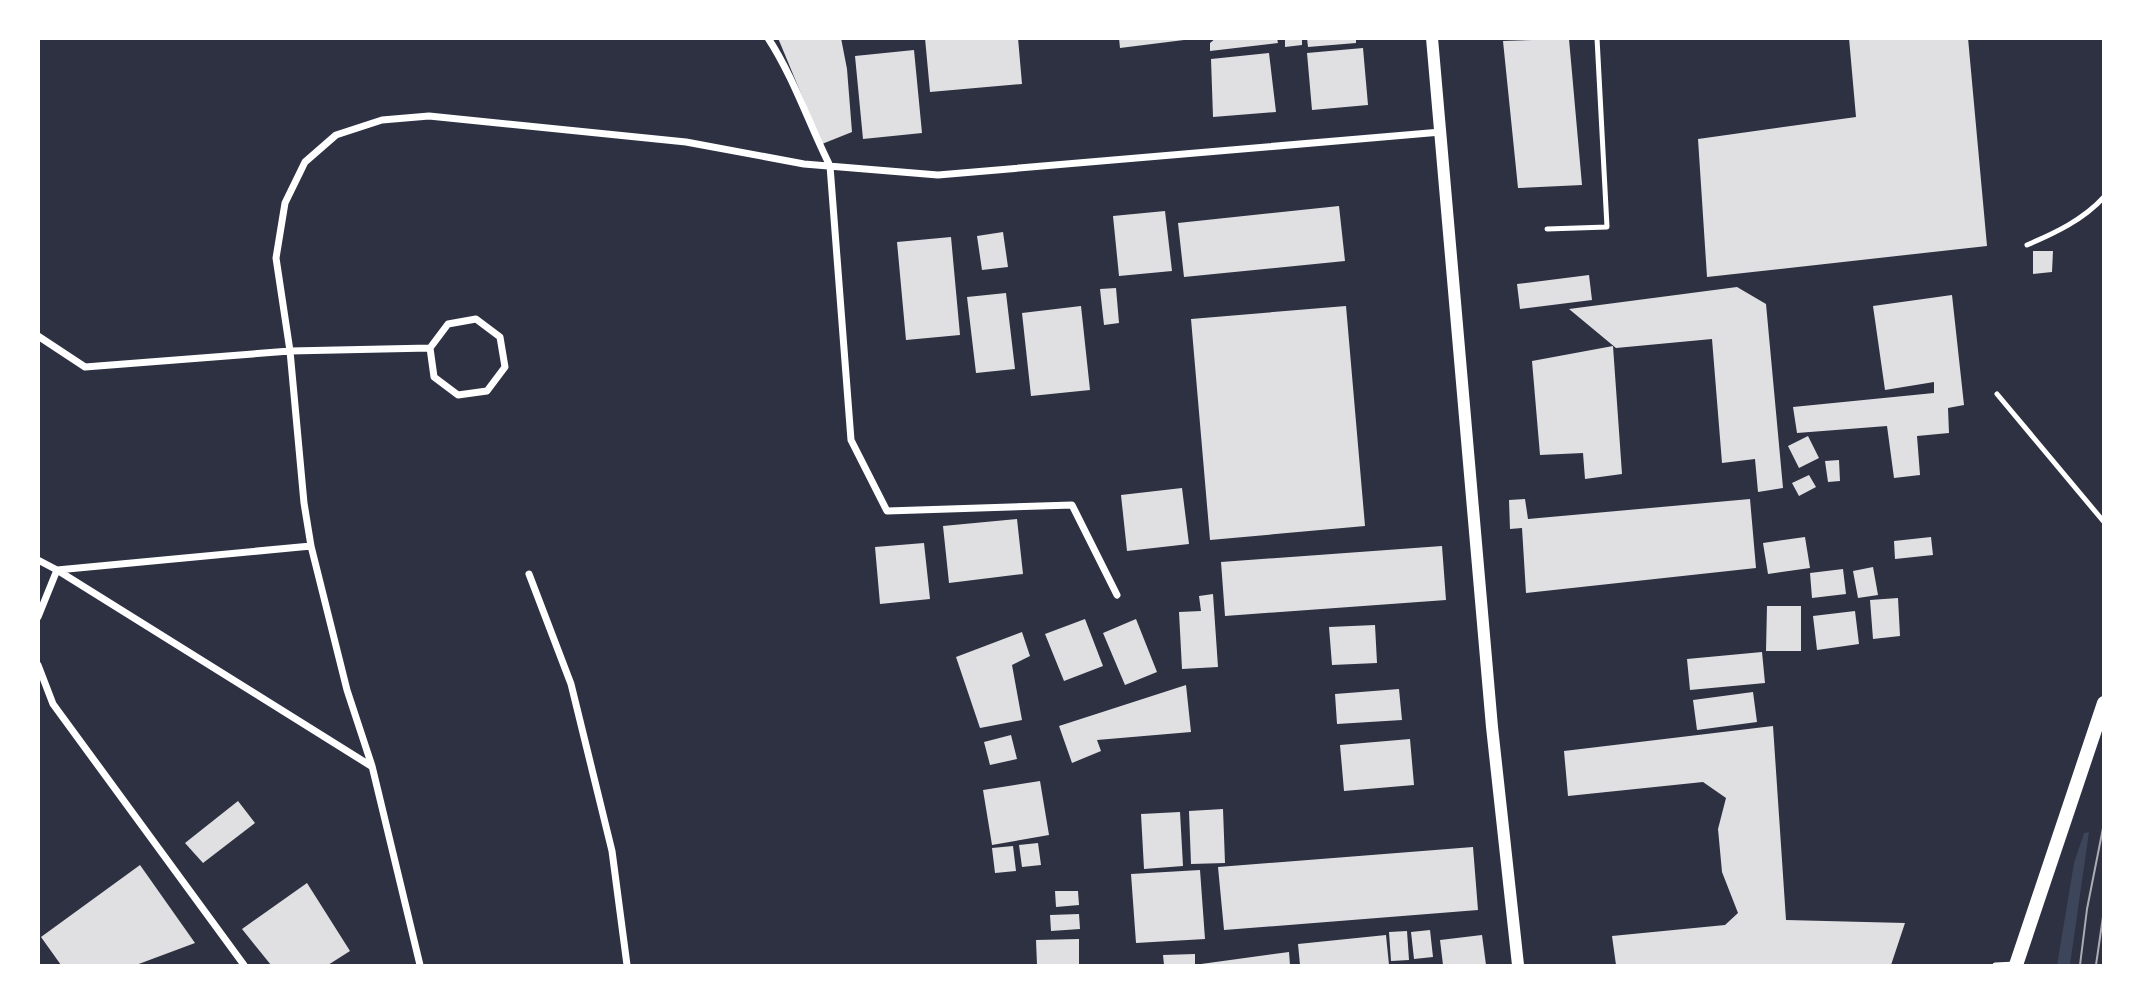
<svg xmlns="http://www.w3.org/2000/svg" width="2142" height="1004" font-family="'PT Sans Narrow',sans-serif">
<style>
.green{fill:#3c4559}
.building{fill:#e0e0e3}
.lines{fill:none;stroke-linecap:round;stroke-linejoin:round}
.service{stroke:#fff;stroke-width:5}
.minor{stroke:#fff;stroke-width:7}
.tertiary{stroke:#fff;stroke-width:12}
.secondary{stroke:#fff;stroke-width:14}
.tram{stroke:#abadb3;stroke-width:2}
</style>
<rect width="100%" height="100%" fill="#2d3142"/>
<path class="green" d="M2089 832 2070 965H2057L2074 863 2084 833Z"/>
<path class="building" d="M778 38H841L847 69 852 132 822 144Z
M925 38H1018L1022 84 930 92Z
M1119 38H1184V40L1120 48Z
M1216 38H1277L1278 43 1210 51V43Z
M1285 38H1302V45L1285 47Z
M1307 38H1356V43L1308 47Z
M1849 38H1968L1987 246 1707 277 1698 139 1856 117Z
M1569 39 1582 185 1518 188 1503 41Z
M1363 48 1368 105 1312 110 1307 53Z
M914 50 922 133 863 139 855 56Z
M1269 53 1276 112 1213 117 1211 59Z
M1339 206 1345 261 1184 277 1178 223Z
M1165 211 1172 271 1119 276 1113 216Z
M1003 232 1008 267 982 270 977 236Z
M951 237 960 335 906 340 897 242Z
M2033 251H2053L2052 272 2033 274Z
M1589 275 1592 300 1520 309 1517 284Z
M1737 287 1766 304 1783 488 1758 492 1755 459 1722 463 1712 339 1616 348 1569 309Z
M1116 288 1119 323 1104 325 1100 289Z
M1006 293 1015 369 976 373 967 297Z
M1952 295 1964 405 1948 408 1949 433 1917 436 1920 475 1894 478 1887 426 1797 433 1793 407 1934 393V382L1885 390 1873 306Z
M1081 306 1090 390 1031 396 1022 313Z
M1346 306 1365 526 1210 540 1191 319Z
M1613 346 1622 474 1585 479 1583 453 1540 455 1532 361Z
M1808 436 1819 458 1799 468 1788 446Z
M1839 460 1840 481 1828 482 1825 461Z
M1809 475 1816 487 1799 496 1792 483Z
M1182 488 1189 544 1127 551 1121 495Z
M1525 499 1528 519 1750 499 1756 568 1526 593 1522 528 1510 529 1509 500Z
M1017 519 1023 574 949 583 943 526Z
M1805 537 1810 568 1768 574 1763 543Z
M1931 537 1933 555 1895 559 1894 541Z
M924 543 930 599 880 604 875 547Z
M1442 546 1446 600 1225 616 1221 562Z
M1873 567 1878 595 1858 598 1853 571Z
M1843 569 1846 594 1812 598 1810 573Z
M1213 594 1218 667 1182 669 1179 612 1201 611 1199 596Z
M1898 598 1900 636 1873 639 1870 600Z
M1767 606H1801V651H1766Z
M1855 611 1859 644 1817 650 1813 616Z
M1085 619 1103 666 1064 681 1045 634Z
M1136 619 1157 672 1125 685 1103 633Z
M1375 625 1377 663 1332 665 1329 627Z
M1022 632 1030 656 1012 665 1022 720 980 728 956 657Z
M1762 652 1765 683 1690 690 1687 659Z
M1186 685 1191 732 1097 740 1101 751 1072 763 1059 726Z
M1399 689 1402 720 1337 724 1335 694Z
M1753 692 1757 722 1697 730 1693 700Z
M1773 726 1786 920 1905 923 1891 965H1616L1612 936 1725 925 1738 913 1722 872 1718 829 1726 798 1703 782 1568 796 1564 751Z
M1011 735 1017 759 990 765 984 742Z
M1410 739 1414 785 1344 791 1340 745Z
M1040 781 1049 835 992 845 983 790Z
M238 801 255 823 203 863 185 843Z
M1223 809 1225 863 1191 864 1189 811Z
M1180 812 1183 866 1144 869 1141 814Z
M1038 843 1041 865 1022 867 1019 845Z
M1013 846 1016 871 995 873 992 848Z
M1473 847 1478 910 1224 930 1218 867Z
M140 865 195 943 136 965H61L41 937Z
M1200 870 1205 939 1136 943 1131 874Z
M307 883 350 951 328 965H271L242 929Z
M1055 891H1078L1079 905 1056 907Z
M1079 914 1080 929 1051 931 1050 915Z
M1430 930 1433 957 1414 959 1411 932Z
M1407 931 1409 960 1391 961 1389 932Z
M1386 935 1389 965H1300L1298 944Z
M1482 935 1486 965H1443L1440 940Z
M1079 939V965H1037L1036 940Z
M1289 952 1290 965H1201V964Z
M1195 954V965H1164L1163 955Z"/>
<g class="lines">
<path class="service" d="M1547 229 1607 227 1597 38
M2027 245C2055 233 2083 220 2104 197
M1997 394 2104 522
M1995 965 2016 964"/>
<path class="minor" d="M768 38C794 78 809 124 830 166L851 440 887 511 1072 505 1117 595
M476 319 500 337 505 367 487 391 458 395 434 377 430 348 448 324Z
M38 336 85 367 290 351 430 348
M38 560 57 570 311 546
M529 574 571 684 612 851 627 965
M38 617 57 570 371 766
M38 665 53 704 244 965
M420 965 372 766 347 690 311 546 304 503 290 351 276 258 285 203 305 162 336 135 382 120 429 116 686 142 804 164 938 175 1441 132"/>
<path class="tertiary" d="M1432 38 1492 727 1518 965"/>
<path class="secondary" d="M2016 965 2104 703"/>
<path class="tram" d="M2080 965 2087 909 2104 823
M2096 965 2104 910"/>
</g>
<rect width="2142" height="1004" fill="none" stroke="#ffffff" stroke-width="80"/>
</svg>
